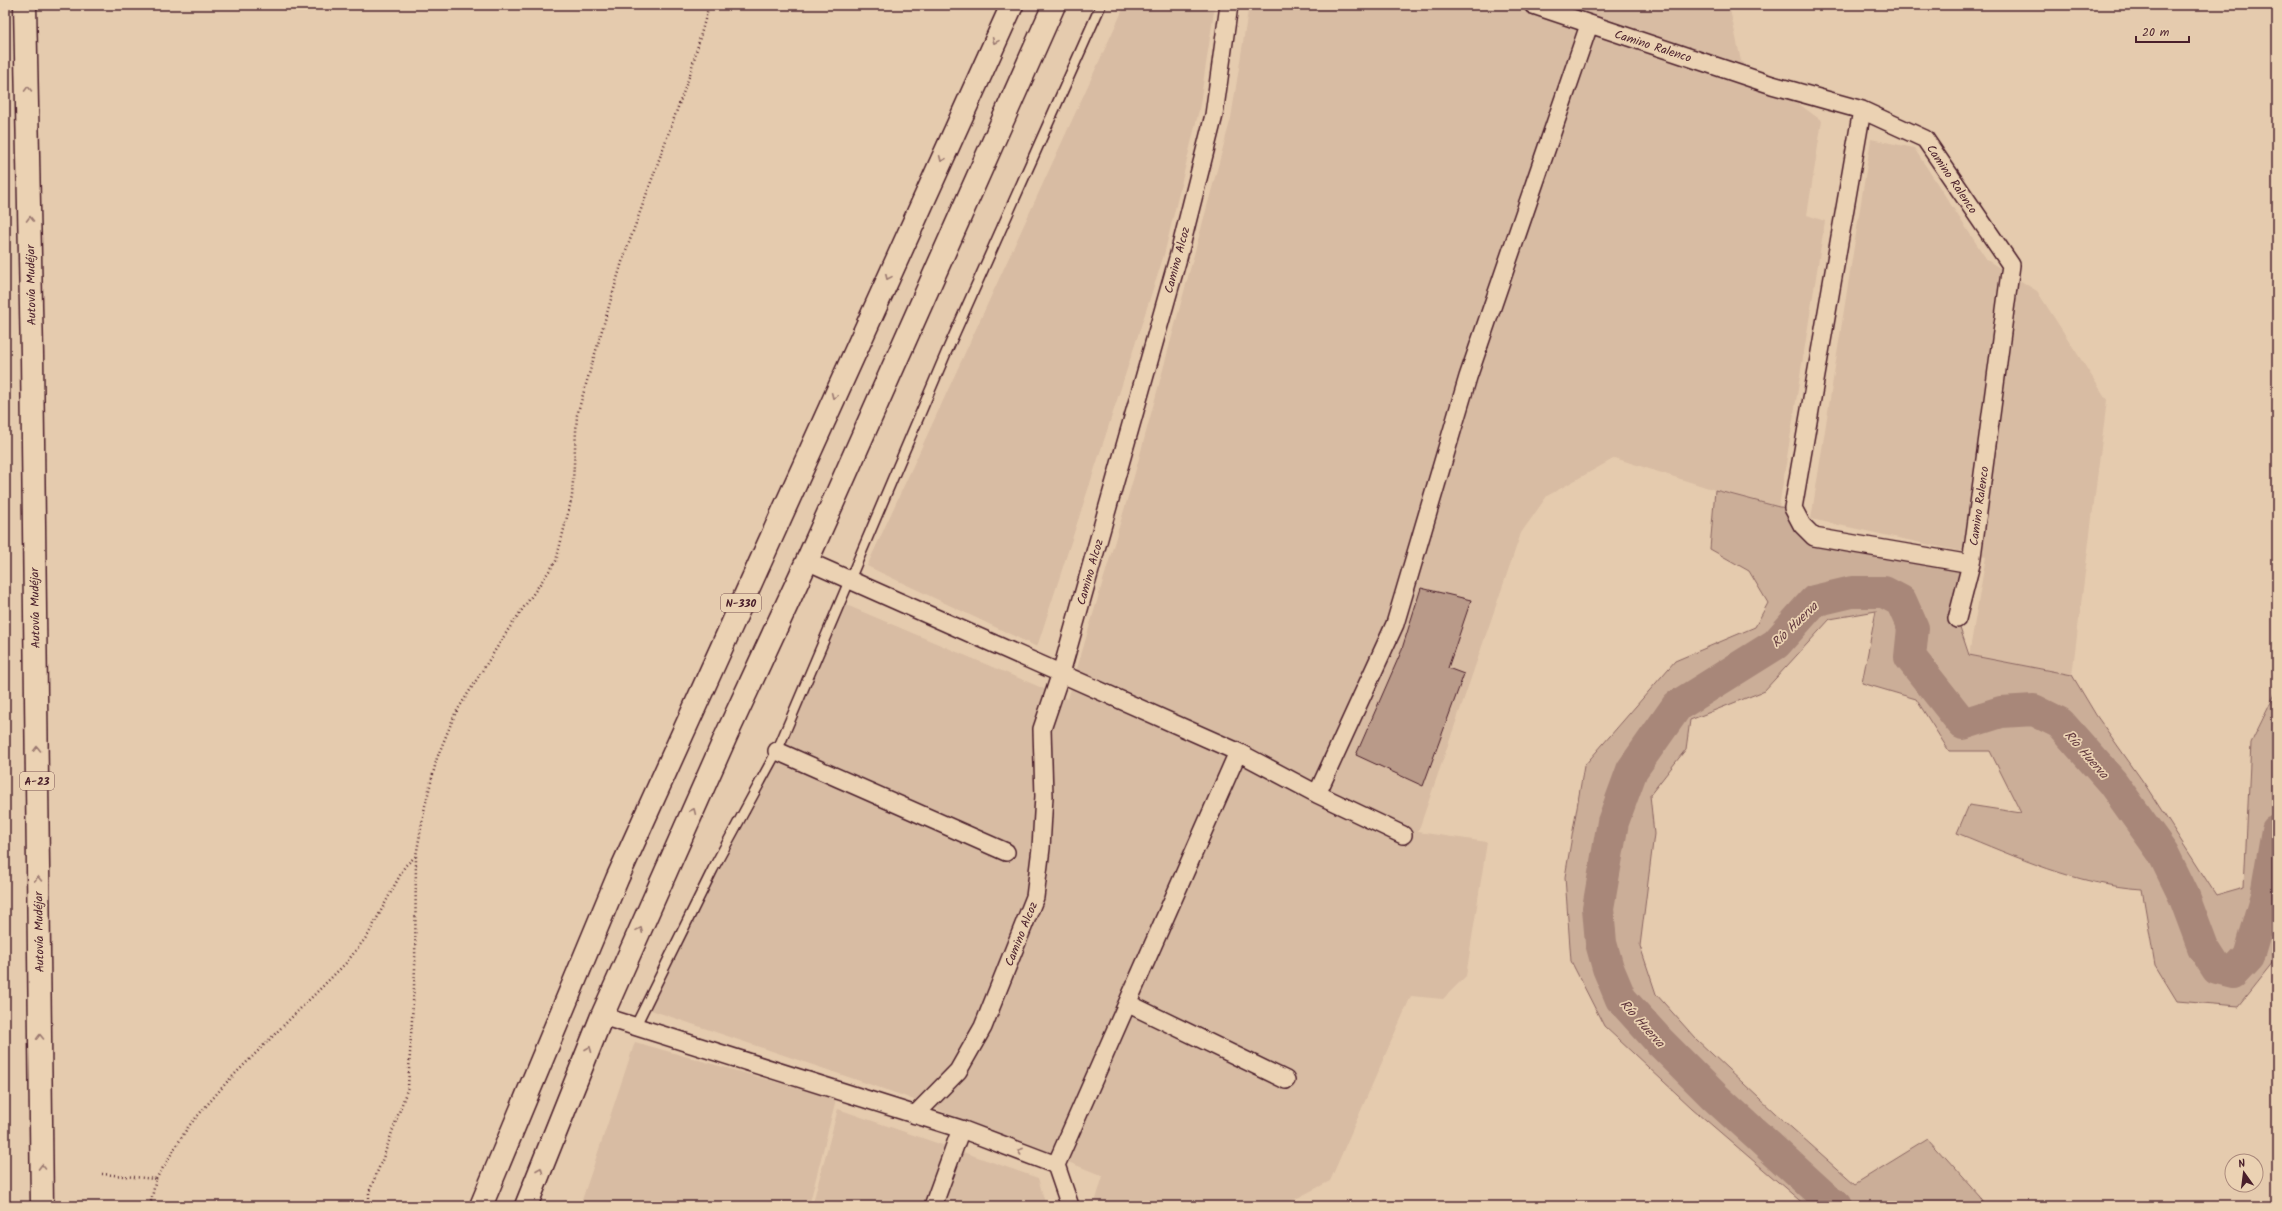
<svg xmlns="http://www.w3.org/2000/svg" width="2282" height="1211" font-family="Kalam,sans-serif">
<style>
.built{fill:#d8bca3}
.green{fill:#cbae98;stroke:#8a6662}
.lines{fill:none;stroke-linecap:round;stroke-linejoin:round}
.river{stroke:#a88779;stroke-width:32}
.building{fill:#b99a89;stroke:#4a1f2b}
.lane-casing{stroke:#4a1f2b;stroke-width:12}
.street-casing{stroke:#4a1f2b;stroke-width:20}
.highway-casing{stroke:#4a1f2b;stroke-width:25}
.path{stroke:#4a1f2b;stroke-width:2.5;stroke-dasharray:1 3;stroke-linecap:butt}
.lane{stroke:#ebd2b3;stroke-width:9}
.street{stroke:#ebd2b3;stroke-width:17}
.highway{stroke:#ebd2b3;stroke-width:22}
.oneway{stroke:#9a786f}
.labels{text-anchor:middle;stroke-width:3.5;stroke-linejoin:round;paint-order:stroke}
.shield{fill:#ebd2b3;stroke:#7a5554;stroke-width:1}
.shield-label{font-size:11px;font-weight:bold;fill:#4a1f2b}
.street-label{font-size:12px;fill:#4a1f2b;stroke:#ebd2b3}
.water-label{font-size:13px;font-style:italic;fill:#62393e;stroke:#ebd2b3}
</style>
<rect width="100%" height="100%" fill="#e5cbae"/>
<filter id="ink" filterUnits="userSpaceOnUse"><feTurbulence type="fractalNoise" baseFrequency=".025" numOctaves="2"/><feDisplacementMap in="SourceGraphic" scale="8" xChannelSelector="R" yChannelSelector="G"/><feConvolveMatrix kernelMatrix="1 2 1 2 8 2 1 2 1" color-interpolation-filters="sRGB"/></filter>
<g filter="url(#ink)">
<path class="built" d="M1125 5H1215L1199 110 1164 255 1037 647 867 566Z
M1249 5H1729L1741 61 1822 121 1807 215 1825 221 1779 507 1715 490 1615 458 1547 496 1521 533 1418 832 1487 842 1466 976 1443 999 1411 996 1330 1181 1282 1206H1094L1103 1176 904 1096 642 1007 844 604 1068 699 1135 473 1231 118Z
M1871 139 1914 148 1987 260 2037 291 2107 400 2072 675 1969 655 1986 557 1811 519Z
M635 1042 836 1099 809 1206H580Z
M838 1109 1038 1178 1046 1206H812Z"/>
<path class="green" d="M1715 490 1779 507 1793 508 1814 537 1971 564 1957 619 1969 655 2072 675 2096 715 2144 783 2216 895 2244 887 2251 743 2277 690V957L2238 1006 2177 1001 2155 965 2142 889C2076 885 2017 857 1957 833L1969 805 2021 813 1990 751H1949L1916 699 1862 683 1876 611 1830 619 1764 691 1690 720 1686 749 1650 795 1654 834 1640 946 1656 994 1696 1039 1775 1113 1855 1184 1928 1139 1979 1196 1985 1206H1806L1692 1108 1604 1026 1571 961 1565 877 1584 766 1675 661 1755 627 1768 603 1749 571 1710 549Z"/>
<g class="lines">
<path class="river" d="M1837 1206 1828 1200 1716 1098 1659 1041 1621 999 1608 968 1601 943 1598 908 1613 822 1632 770 1677 706 1776 644 1814 601 1852 592H1884L1901 601 1913 628 1910 657 1963 724 2001 712 2034 710 2060 723 2112 782 2163 853 2184 896 2203 947 2217 969 2233 973 2248 957 2266 895 2277 830"/>
</g>
<path class="building" d="M1421 588 1471 600 1448 668 1464 674 1423 786 1356 755 1401 652Z"/>
<g class="lines">
<defs>
<path id="lane" d="M635 1027 713 869 777 751 946 353 1101 5"/>
<path id="street" d="M1533 5 1772 85 1862 110 1925 139 2011 265 1971 564 1957 619
M1862 110 1793 508 1802 525 1814 537 1971 564
M807 561 1238 752 1317 794 1403 835
M777 751 1006 852
M1317 794 1395 624 1468 377 1589 25
M1129 1004 1286 1080
M602 1016 961 1129 1056 1165
M915 1115 958 1071 983 1027 1035 897 1041 848 1044 796 1042 729 1061 673 1178 258 1214 115 1229 5
M933 1206 961 1129
M1070 1206 1056 1165 1238 752"/>
<path id="highway" d="M25 5 32 356 42 1206
M481 1206 617 879 1012 5
M526 1206 602 1016 726 736 807 561 1054 5"/>
</defs>
<use href="#lane" class="lane-casing"/>
<use href="#street" class="street-casing"/>
<use href="#highway" class="highway-casing"/>
<path class="path" d="M102 1174 156 1179 150 1206
M156 1179 188 1127 227 1082 346 963 368 935 405 866 416 856
M369 1206V1192L383 1158 408 1087 415 969 416 856 425 806 437 758 455 714 508 630 556 561 572 497 577 415 622 262 690 74 709 5"/>
<use href="#lane" class="lane"/>
<use href="#street" class="street"/>
<use href="#highway" class="highway"/>
</g>
<defs><path id="oneway-chevron" d="M-2-3.5L2.5 0L-2 3.5" fill="none" stroke-width="1.6" stroke-linecap="round" stroke-linejoin="round"/></defs>
<g class="oneway">
<use href="#oneway-chevron" transform="translate(995 41) rotate(114)"/>
<use href="#oneway-chevron" transform="translate(28 89) rotate(-91)"/>
<use href="#oneway-chevron" transform="translate(942 159) rotate(114)"/>
<use href="#oneway-chevron" transform="translate(30 219) rotate(-91)"/>
<use href="#oneway-chevron" transform="translate(888 277) rotate(114)"/>
<use href="#oneway-chevron" transform="translate(834 396) rotate(114)"/>
<use href="#oneway-chevron" transform="translate(37 749) rotate(-91)"/>
<use href="#oneway-chevron" transform="translate(693 811) rotate(-66)"/>
<use href="#oneway-chevron" transform="translate(38 879) rotate(-91)"/>
<use href="#oneway-chevron" transform="translate(640 930) rotate(-66)"/>
<use href="#oneway-chevron" transform="translate(40 1037) rotate(-91)"/>
<use href="#oneway-chevron" transform="translate(589 1049) rotate(-68)"/>
<use href="#oneway-chevron" transform="translate(1020 1151) rotate(-160)"/>
<use href="#oneway-chevron" transform="translate(42 1167) rotate(-91)"/>
<use href="#oneway-chevron" transform="translate(540 1170) rotate(-68)"/>
</g>
</g>
<g class="labels">
<g class="shield">
<rect x="721" y="594" width="40" height="18" rx="3"/>
<rect x="20" y="772" width="34" height="18" rx="3"/>
</g>
<g class="shield-label">
<text x="741" y="607">N-330</text>
<text x="37" y="785">A-23</text>
</g>
<g class="street-label">
<text transform="translate(1653 46) rotate(18)" y="4">Camino Ralenco</text>
<text transform="translate(1952 179) rotate(56)" y="4">Camino Ralenco</text>
<text transform="translate(1177 260) rotate(-75)" y="4">Camino Alcoz</text>
<text transform="translate(31 285) rotate(-91)" y="4">Autovía Mudéjar</text>
<text transform="translate(1979 506) rotate(-82)" y="4">Camino Ralenco</text>
<text transform="translate(1090 572) rotate(-74)" y="4">Camino Alcoz</text>
<text transform="translate(35 608) rotate(-91)" y="4">Autovía Mudéjar</text>
<text transform="translate(39 932) rotate(-91)" y="4">Autovía Mudéjar</text>
<text transform="translate(1021 934) rotate(-68)" y="4">Camino Alcoz</text>
</g>
<g class="water-label">
<text transform="translate(1794 624) rotate(-44)" y="5">Río Huerva</text>
<text transform="translate(2087 754) rotate(49)" y="5">Río Huerva</text>
<text transform="translate(1643 1023) rotate(48)" y="5">Río Huerva</text>
</g>
</g>
<rect width="2282" height="1211" fill="none" stroke="#ebd2b3" stroke-width="20"/>
<rect x="10" y="10" width="2262" height="1191" fill="none" stroke="#4a1f2b" stroke-width="1.5" filter="url(#ink)"/>
<g transform="translate(2244 1173) rotate(346)"><circle r="19" fill="#ebd2b3" stroke="#ab8a7d"/>
<path d="M0-3L7 15L0 10L-7 15Z" fill="#4a1f2b"/>
<text y="-6" font-size="11" font-weight="bold" text-anchor="middle" fill="#4a1f2b">N</text>
</g>
<path d="M2136 36v6h53v-6" fill="none" stroke="#4a1f2b" stroke-width="2"/>
<text x="2142" y="36" font-size="12" fill="#4a1f2b" stroke="#ebd2b3" stroke-width="3" paint-order="stroke">20 m</text>
</svg>
